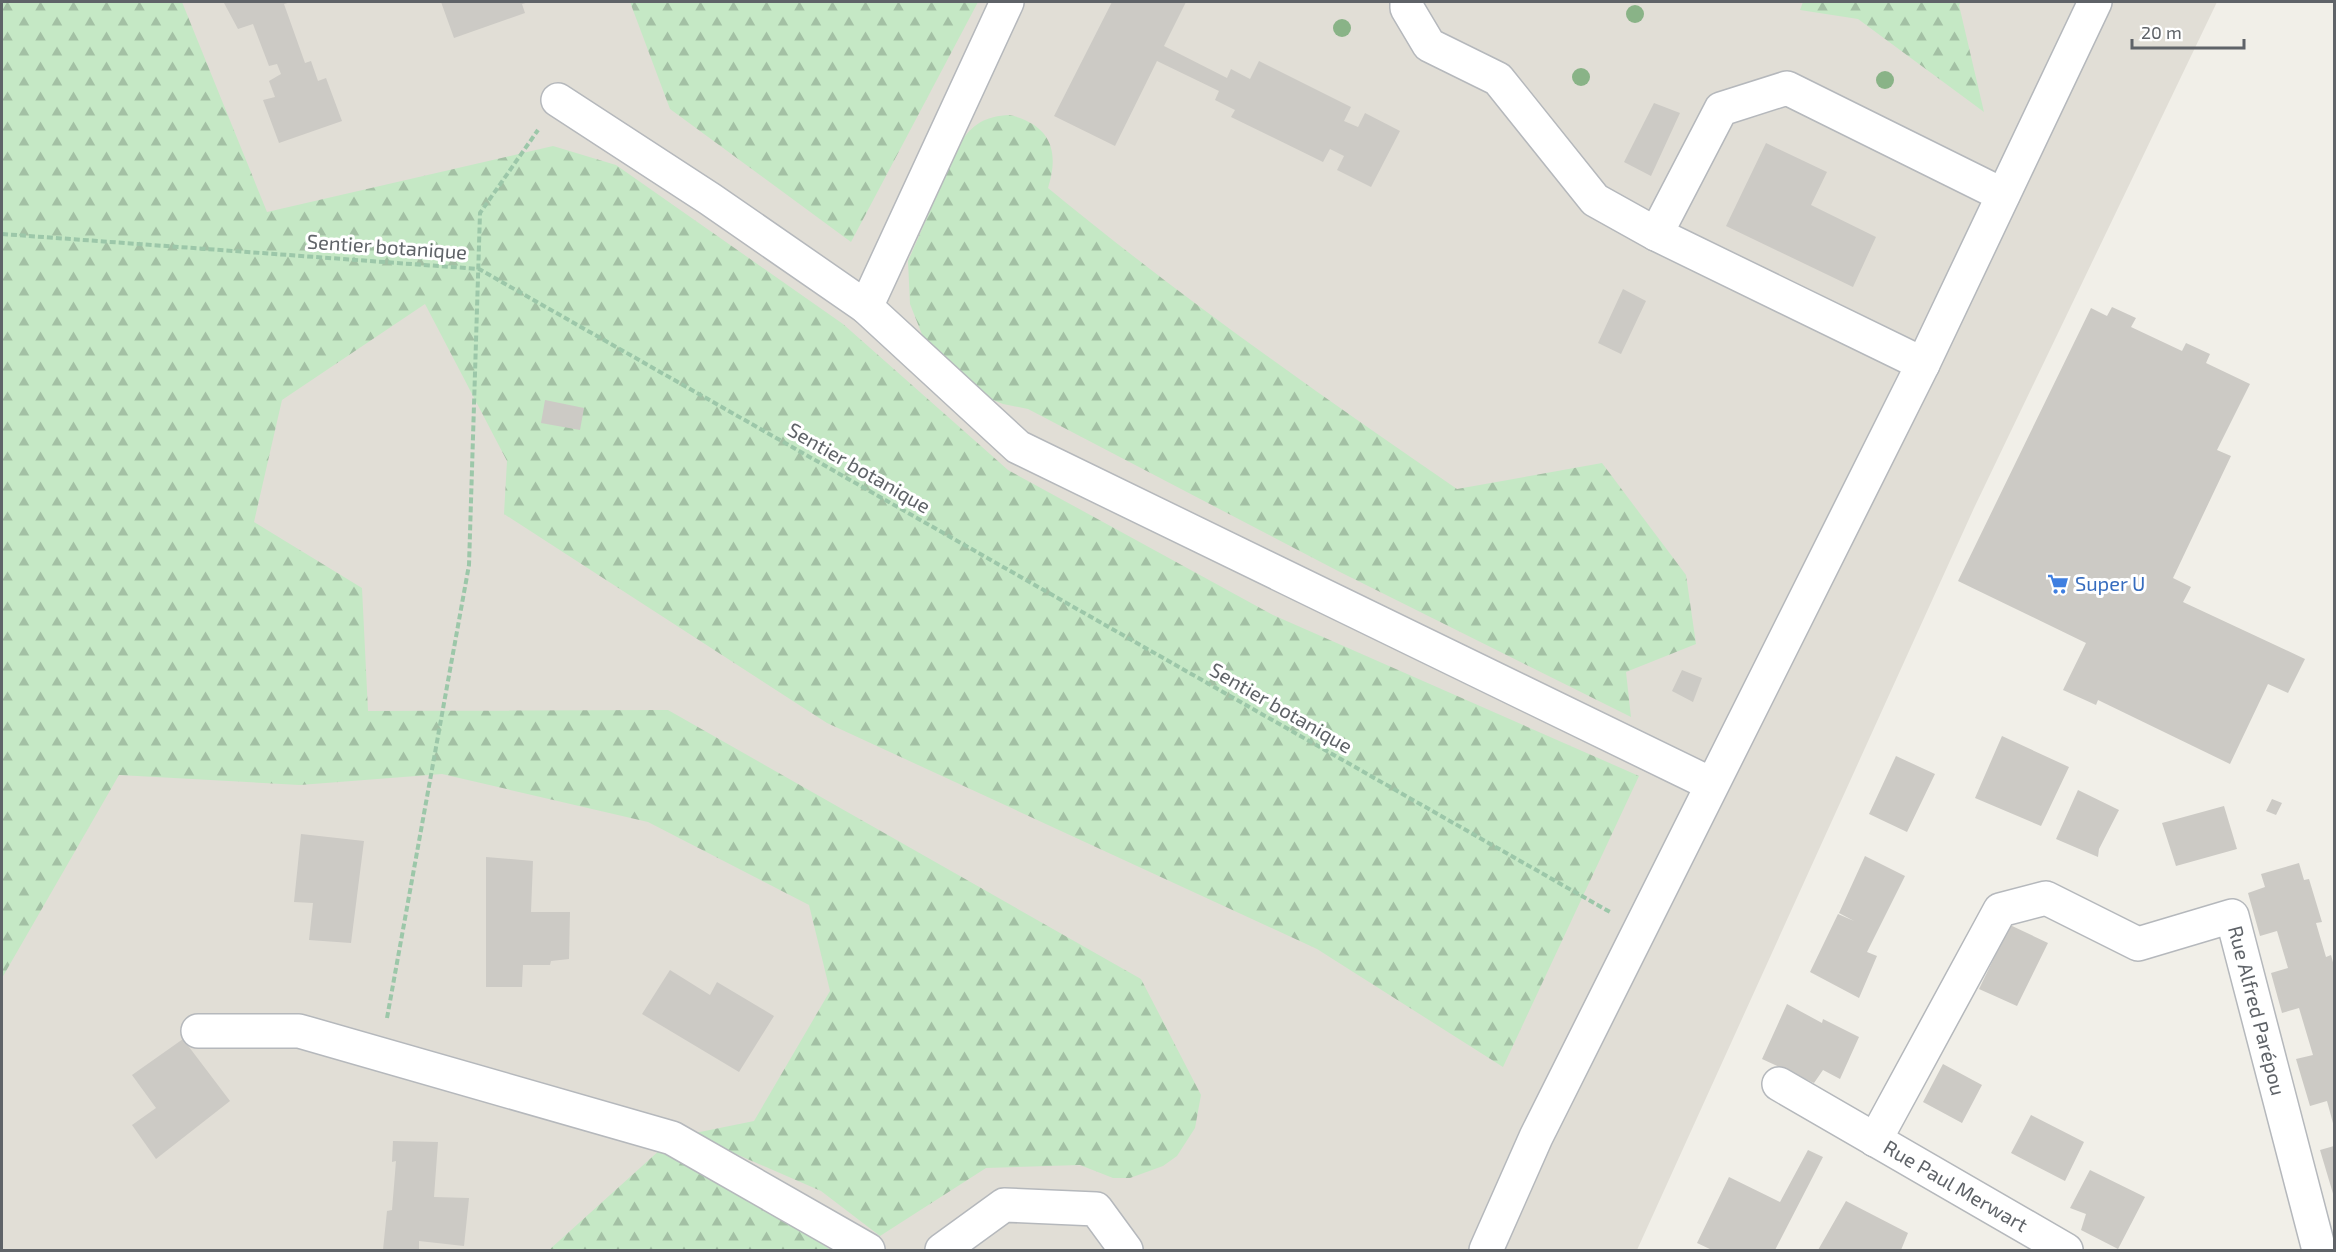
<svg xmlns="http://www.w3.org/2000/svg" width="2336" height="1252" font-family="'Exo 2',sans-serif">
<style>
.education{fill:#e1ded6}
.forest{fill:url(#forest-firs)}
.building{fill:#cccac5}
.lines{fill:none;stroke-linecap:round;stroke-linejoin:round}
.minor-casing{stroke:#b5b8bc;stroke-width:36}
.path{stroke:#9cc7a9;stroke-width:4;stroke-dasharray:6 3;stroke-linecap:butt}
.minor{stroke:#fff;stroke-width:33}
.tree{fill:#89b387}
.labels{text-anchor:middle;stroke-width:6;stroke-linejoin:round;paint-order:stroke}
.street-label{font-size:20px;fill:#5f6368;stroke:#fff}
.shop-label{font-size:20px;fill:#366cbe;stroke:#fff;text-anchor:start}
</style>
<defs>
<pattern id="forest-firs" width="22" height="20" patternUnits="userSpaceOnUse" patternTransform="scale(1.5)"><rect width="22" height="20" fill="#c5e8c5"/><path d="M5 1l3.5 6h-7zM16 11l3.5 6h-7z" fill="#a3c0a4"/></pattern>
</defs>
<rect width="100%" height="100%" fill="#f1efe8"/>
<path class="education" d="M2 2H2217L1974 508 1637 1250H2Z"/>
<path class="forest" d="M2 2H182L267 212 553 146 616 165 843 324 1008 470 1273 615 1639 776 1503 1067 1317 949 827 723 504 514 507 461 425 304 282 400 254 522 362 588 368 711 668 710 1141 979 1201 1095 1195 1128 1177 1156 1163 1166 1130 1178H1113L1080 1165 986 1168 880 1236 821 1191 690 1134 754 1121 830 991 809 905 648 822 442 774 300 785 119 775 2 978Z
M630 2H978L851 242 670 109Z
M1803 2H1961L1959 5 1984 112 1858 19 1800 10Z
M1010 115C1050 125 1060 150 1048 188 1179 296 1317 393 1457 489L1602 463 1686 575 1696 644 1626 672 1631 717 1338 571 1028 409 1003 404 981 395 927 347 910 304 908 261 959 145C972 124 985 116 1010 115Z
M661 1149 773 1213 831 1250H549Z"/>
<path class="building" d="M228 2H291L284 4 305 63 311 61 318 81 326 78 342 121 279 143 263 100 275 97 269 81 281 74 277 64 269 66 253 24 238 29 224 3Z
M441 2H529L522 4 525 13 454 38Z
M1112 2H1186L1164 46 1227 78 1231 69 1250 79 1259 61 1351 107 1344 121 1358 127 1365 113 1400 131 1371 187 1337 170 1344 156 1330 149 1323 162 1231 117 1235 110 1215 100 1219 91 1157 61 1115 146 1054 116Z
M1654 103 1680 113 1651 176 1624 162Z
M1766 143 1827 172 1811 205 1876 237 1853 287 1726 226Z
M1623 289 1646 301 1621 354 1598 343Z
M2112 307 2136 318 2131 327 2182 351 2186 343 2210 354 2206 363 2250 384 2217 450 2231 456 2173 578 2191 587 2183 602 2305 659 2288 693 2268 684 2230 764 2098 700 2096 705 2063 690 2086 643 1958 581 2091 308 2107 316Z
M545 400 584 408 580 430 541 423Z
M1682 670 1702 678 1693 702 1672 691Z
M2002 736 2069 767 2041 826 1975 798Z
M1896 756 1935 774 1907 832 1869 814Z
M2078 790 2119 810 2099 849 2098 857 2056 839Z
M2272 799 2282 803 2276 815 2266 811Z
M2224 806 2237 849 2176 866 2162 823Z
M301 834 364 841 351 943 309 940 313 903 294 902Z
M1865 856 1905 876 1867 952 1877 956 1859 998 1810 972 1838 914 1854 921 1839 913Z
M486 857 533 861 531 912H570L569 959 551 961 550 965H523L522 987H486Z
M2299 863 2304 880 2309 879 2322 922 2316 923 2326 957 2331 955 2334 966V1127L2327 1101 2310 1106 2296 1059 2313 1055 2299 1008 2282 1013 2271 973 2288 968 2277 931 2260 936 2248 893 2265 887 2261 874Z
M2010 925 2048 943 2017 1006 1979 989Z
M670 970 710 995 717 982 774 1016 739 1072 642 1014Z
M1787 1004 1822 1023 1823 1019 1859 1037 1840 1079 1823 1070 1814 1083 1762 1059Z
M183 1039 230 1101 156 1159 132 1125 156 1108 132 1075Z
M1943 1064 1982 1085 1962 1123 1923 1102Z
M2031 1115 2084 1142 2065 1181 2011 1153Z
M393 1141 438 1142 434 1197 469 1198 464 1246 419 1241V1250H383L387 1211 392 1210 396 1161 392 1162Z
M2334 1146V1197L2320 1150Z
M1808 1150 1823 1157 1775 1250H1712L1697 1243 1729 1177 1780 1202Z
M2090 1170 2145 1197 2118 1249 2081 1230 2086 1214 2070 1208Z
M1846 1201 1908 1233 1901 1250H1818Z"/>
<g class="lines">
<defs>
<g id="minor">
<path d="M1407 2V8L1429 45 1498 79 1595 200 1656 234 1923 364"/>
<path d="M558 100 710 199 866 307 1018 447 1711 784"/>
<path d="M1656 234 1721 109 1787 88 2003 195"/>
<path d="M866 307 1007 2"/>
<path d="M198 1031H299L672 1138 868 1250"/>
<path id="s1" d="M1779 1084 2066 1250"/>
<path id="s2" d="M1875 1140 2000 910 2046 898 2138 944 2232 916 2319 1250"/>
<path d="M942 1250 1004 1205 1096 1209 1126 1250"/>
<path d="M1486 1250 1536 1137 1923 364 2095 2"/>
</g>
</defs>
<use href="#minor" class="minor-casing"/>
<path class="path" d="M2 234 479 269 1610 912
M387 1018 469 565 480 213 538 130"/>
<use href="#minor" class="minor"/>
</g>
<g class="tree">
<circle cx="1635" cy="14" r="9"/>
<circle cx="1342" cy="28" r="9"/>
<circle cx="1581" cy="77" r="9"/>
<circle cx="1885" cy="80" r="9"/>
</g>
<defs>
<symbol id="supermarket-bare" viewBox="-9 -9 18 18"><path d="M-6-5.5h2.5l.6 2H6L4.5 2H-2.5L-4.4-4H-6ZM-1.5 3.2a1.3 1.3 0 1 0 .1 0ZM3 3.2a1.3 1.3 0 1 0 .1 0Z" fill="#3f7fe0" stroke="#fff" stroke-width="2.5" paint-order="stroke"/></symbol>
</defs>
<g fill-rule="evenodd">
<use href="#supermarket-bare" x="2043" y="569" width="30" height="30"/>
</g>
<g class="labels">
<g class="street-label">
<text transform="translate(387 247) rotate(4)" y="7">Sentier botanique</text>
<text transform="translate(859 468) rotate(30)" y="7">Sentier botanique</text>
<text transform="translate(1281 708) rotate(30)" y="7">Sentier botanique</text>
<text dy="7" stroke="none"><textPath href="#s2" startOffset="608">Rue Alfred Parépou</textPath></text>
<text dy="7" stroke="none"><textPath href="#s1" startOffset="204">Rue Paul Merwart</textPath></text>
</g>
<g class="shop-label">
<text x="2075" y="591">Super U</text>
</g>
</g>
<rect width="2336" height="1252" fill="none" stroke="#5f6368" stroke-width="6"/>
<path d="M2132 39v9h112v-9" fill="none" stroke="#5f6368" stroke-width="3"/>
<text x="2141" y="39" font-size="18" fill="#5f6368" stroke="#ffffff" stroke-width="4.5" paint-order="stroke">20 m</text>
</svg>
